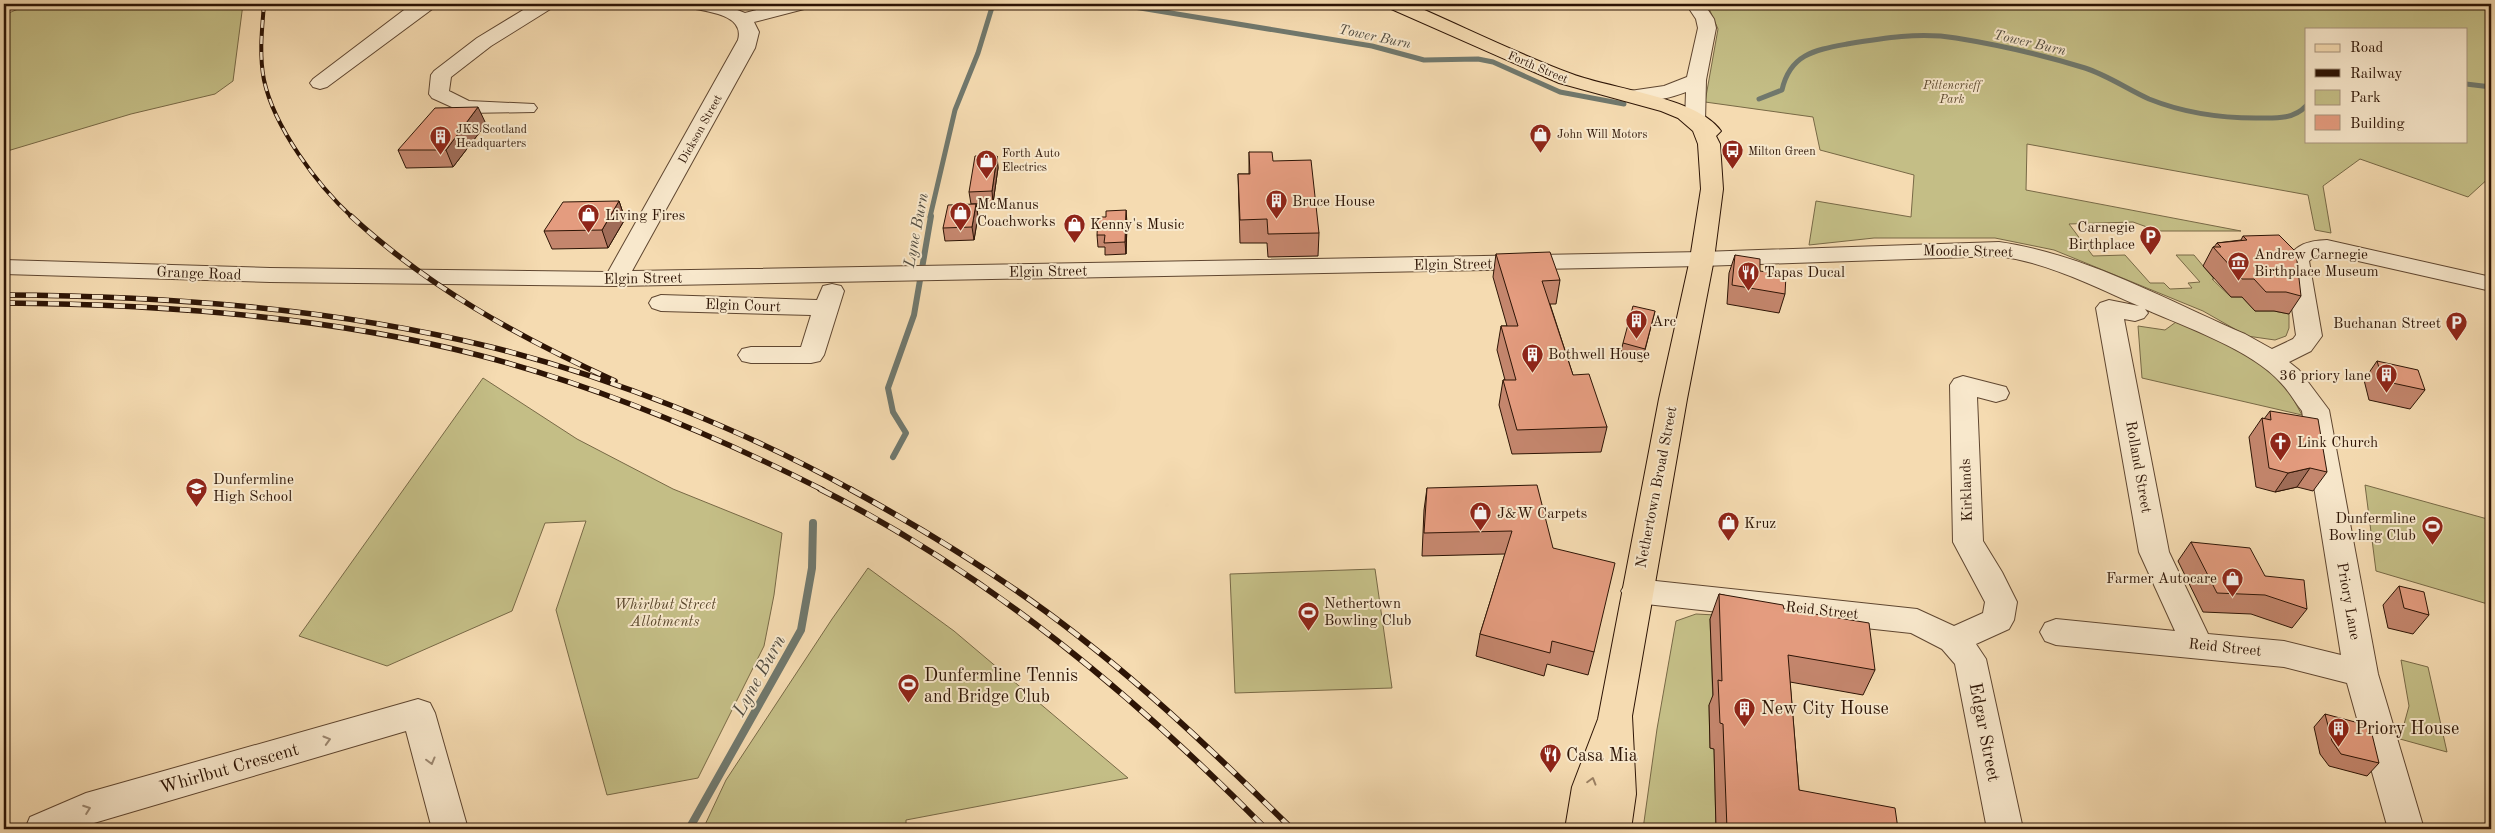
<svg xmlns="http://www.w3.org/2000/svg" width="2495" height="833" font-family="'Old Standard TT',serif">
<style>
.green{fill:#c4be86;stroke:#786946;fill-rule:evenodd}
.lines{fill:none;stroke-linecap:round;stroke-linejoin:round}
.stream-far2{stroke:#70786d;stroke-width:5}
.stream-far1{stroke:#70786d;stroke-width:6}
.stream{stroke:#70786d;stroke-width:8}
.minor-casing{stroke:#5f4630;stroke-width:2}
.major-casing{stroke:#2d1405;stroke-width:2}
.minor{fill:#f8e8cc;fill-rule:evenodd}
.major{fill:#f5dbb1;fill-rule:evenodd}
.rail-far2-casing{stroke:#2d1405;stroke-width:4}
.rail-far1-casing{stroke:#2d1405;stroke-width:5.5}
.rail-casing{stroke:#2d1405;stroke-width:6}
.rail-far2{stroke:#f8e8cc;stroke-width:2.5;stroke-dasharray:8;stroke-linecap:butt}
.rail-far1{stroke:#f8e8cc;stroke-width:4;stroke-dasharray:11;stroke-linecap:butt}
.rail{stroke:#f8e8cc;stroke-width:4.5;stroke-dasharray:13;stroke-linecap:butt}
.wall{fill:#c4866d;stroke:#2d1405}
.shaded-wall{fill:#a06d59;stroke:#2d1405}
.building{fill:#e49c7f;stroke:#2d1405}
.oneway{stroke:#9d8972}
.oneway2{stroke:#9b8164}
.labels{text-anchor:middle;stroke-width:4;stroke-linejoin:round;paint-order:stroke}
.far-street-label{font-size:12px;fill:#2d1405;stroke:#f8e8cc}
.far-park-label{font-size:12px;font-style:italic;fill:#5a472c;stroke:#f8e8cc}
.far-poi-label{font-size:12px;fill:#2d1405;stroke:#f8e8cc;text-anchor:start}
.far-water-label{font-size:14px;font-style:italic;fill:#544e42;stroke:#f8e8cc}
.poi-label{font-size:15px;fill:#2d1405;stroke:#f8e8cc;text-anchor:start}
.street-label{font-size:15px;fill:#2d1405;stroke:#f8e8cc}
.park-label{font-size:15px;font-style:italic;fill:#5a472c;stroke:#f8e8cc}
.water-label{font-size:16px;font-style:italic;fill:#544e42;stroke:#f8e8cc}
.near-poi-label{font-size:18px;fill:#2d1405;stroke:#f8e8cc;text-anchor:start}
.near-street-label{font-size:18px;fill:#2d1405;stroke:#f8e8cc}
.near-water-label{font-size:19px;font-style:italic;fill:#544e42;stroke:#f8e8cc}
</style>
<rect width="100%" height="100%" fill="#f5dbb1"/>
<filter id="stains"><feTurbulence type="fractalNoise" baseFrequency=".004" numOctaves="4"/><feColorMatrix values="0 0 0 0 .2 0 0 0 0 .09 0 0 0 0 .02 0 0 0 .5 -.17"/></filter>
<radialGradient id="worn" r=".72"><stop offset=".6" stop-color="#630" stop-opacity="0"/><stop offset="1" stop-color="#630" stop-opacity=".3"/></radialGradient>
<path class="green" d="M30 4H243L233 81 215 94 131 114 4 152V15Z
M1707 4H2491V176L2468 197 2360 159 2323 186 2331 233 2315 230 2308 195 2027 144 2026 190 2241 231H2158L2133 222 2069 224 2093 256 2125 255 2150 283H2164L2170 289 2192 288 2188 283 2200 282 2176 255H2194L2214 279H2212L2231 297H2242L2255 311H2274L2289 314V328L2286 336 2275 340 2247 336 2203 311 2054 250 1995 238H1874L1809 245 1816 201 1911 217 1914 175 1820 150 1813 117 1705 102 1718 29ZM2306 29H2466V141H2306Z
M2176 322C2215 336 2259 355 2286 388 2292 396 2297 406 2302 415L2142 378 2138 326 2165 330Z
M483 378 577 439 673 489 782 533 774 595 764 646 698 778 607 795 556 610 586 521 545 523 512 611 387 666 299 636Z
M2365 485 2491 520V605L2376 571Z
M868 568 954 631 1128 778 906 820V829H703L726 780 832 619Z
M1375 569 1392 688 1235 693 1230 574Z
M1696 614 1735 616 1710 619 1713 705H1709L1710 748 1714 749 1716 829H1643L1657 729 1676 621Z
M2401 660 2428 667 2447 752 2400 739 2409 706Z"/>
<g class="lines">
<path class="stream-far2" d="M1116 4 1372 46 1424 60 1478 59 1493 62 1560 92 1624 104
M2466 84 2491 87
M1759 99 1782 90C1790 54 1815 50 1847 44 1883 38 1920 32 1956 38 1999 45 2043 55 2085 68 2107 75 2127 89 2149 99 2184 113 2220 118 2256 118 2274 118 2293 120 2306 106
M930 217 955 110 978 53 993 4"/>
<path class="stream-far1" d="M893 457 906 433 893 412 888 388 914 315 931 216"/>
<path class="stream" d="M689 829 801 630 812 568 813 523"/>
<defs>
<path id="minor" d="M416 4H439L327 87 320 89 313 87 310 83 313 79 404 10Z
M533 4H554L552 8 491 46 451 77 449 91 469 101 534 104 537 108 534 112 465 113 432 98 429 94 431 75 434 71 477 38Z
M689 4H722L745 13 780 4H810L808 8 754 22 759 32 755 48 632 271 1702 252 1999 242C2085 254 2166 300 2245 334L2272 349 2293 339 2296 335 2285 261C2297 244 2307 241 2327 240L2491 277V291L2327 254 2317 255 2309 261 2322 336 2311 351 2289 362 2299 370 2329 410 2378 674 2424 829H2388L2347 683 2284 667 2056 645 2045 641 2040 632 2045 623 2056 619 2175 631 2139 552 2096 308 2100 303 2109 300 2139 306C2093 286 2049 263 1999 256L1702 266 616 286 270 282 4 274V260L270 268 608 272 738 40C745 15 709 12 691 8ZM2145 309C2185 327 2252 350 2281 383 2289 391 2295 402 2302 411L2341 655 2284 641 2208 634 2169 552 2124 319 2135 321 2144 318 2148 313Z
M1686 4H1704L1714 19 1716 28 1706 80 1705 121 1702 125 1695 127 1688 125 1685 121 1686 92C1667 99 1642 105 1623 100L1620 96 1623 92 1664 86 1687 77 1698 28 1696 19Z
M832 284 841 286 844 291 824 355 820 361 811 363H751L742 361 738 355 742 349 751 347H801L811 315 661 311 652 308 649 303 652 298 661 295 817 300 823 286Z
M1963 376 2006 387 2009 393 2006 399 1996 402 1977 397 1983 541 2002 572 2017 602 2014 620 2009 629 1976 644 1986 659 2023 829H1987L1955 664 1942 649 1911 633 1637 603 1626 599 1621 591 1626 583 1637 579 1917 609 1954 626 1983 613 1985 602 1953 542 1950 385 1954 379Z
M418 699 430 703 435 713 468 829H432L406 731 94 823 80 829H25L30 817 86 793Z"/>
<path id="major" d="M1387 4H1411C1464 27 1518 54 1572 74 1611 89 1697 97 1721 131L1716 136 1720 144 1723 189 1714 259 1687 399 1632 716 1636 794 1631 829H1565L1572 787 1598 719 1659 399 1690 259 1701 189 1698 144 1693 131 1678 118 1661 111 1559 83 1389 8Z"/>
</defs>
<use href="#minor" class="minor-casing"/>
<use href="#major" class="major-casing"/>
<use href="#minor" class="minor"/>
<use href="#major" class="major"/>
<defs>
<path id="rail-far2" d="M264 4C262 29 259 55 264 80 274 127 317 185 352 217"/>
<path id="rail-far1" d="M351 216C429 288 519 337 615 381
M4 295C167 296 332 308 491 347 611 377 744 430 852 490
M4 303C161 304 325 316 478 355 598 386 712 434 823 490"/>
<path id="rail" d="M820 489C989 574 1134 695 1266 829
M850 489C912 523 972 559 1030 600 1125 667 1210 748 1292 829"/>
</defs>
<use href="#rail-far2" class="rail-far2-casing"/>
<use href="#rail-far1" class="rail-far1-casing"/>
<use href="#rail" class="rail-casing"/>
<use href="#rail-far2" class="rail-far2"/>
<use href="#rail-far1" class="rail-far1"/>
<use href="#rail" class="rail"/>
</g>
<path class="wall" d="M486 124 453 167 406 168 398 150Z
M1249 152 1273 161 1319 233 1318 256 1268 257 1267 243H1240L1238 174H1249Z
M997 156 998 168 993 203 971 204 969 192Z
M619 201 625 219 608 248 552 249 544 231Z
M976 204 978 216 974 240 945 241 943 228Z
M1127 223 1126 254 1105 255V247H1098L1097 235Z
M2243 236 2301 296 2289 314 2274 311H2255L2242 297H2231L2203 266 2213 247H2214L2217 243 2241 240Z
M1496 254 1560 280 1556 304H1550L1573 375 1607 427 1601 452 1512 454 1499 405 1503 380H1505L1497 350 1501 326H1507L1493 277Z
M1735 255 1760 271 1785 294 1779 313 1727 304 1729 273Z
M1655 311 1642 362 1620 356 1623 343Z
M2377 361 2425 390 2410 409 2369 400 2364 380Z
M2270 411 2327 472 2313 491 2297 487 2275 492 2256 487 2249 437 2262 418 2264 419Z
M1427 488 1553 548 1594 652 1588 675 1547 664 1544 676 1476 656 1480 634 1505 554 1422 556 1424 510Z
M2191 542 2265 576 2307 609 2292 628 2251 614 2203 612 2178 561Z
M2399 586 2429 615 2413 634 2388 628 2383 605Z
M1719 594 1784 609 1875 670 1863 695 1790 682 1799 790 1898 829H1716L1714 749 1710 748 1709 705 1713 695 1710 619Z
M2325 714 2379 763 2367 776 2329 766 2320 754 2314 727Z"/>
<path class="shaded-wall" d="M478 107 486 124 453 167 446 150Z
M997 156 998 168 993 203 992 191Z
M619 201 625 219 608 248 602 230Z
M976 204 978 216 974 240 972 227Z
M1126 210 1127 223 1126 254 1125 242Z
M2310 468 2297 487 2275 492 2288 473Z"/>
<path class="building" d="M478 107 446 150H398L435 108Z
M1249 152H1272L1273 161 1311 160 1319 233 1268 234 1267 219 1240 220 1238 174H1250Z
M975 156H997L992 191 969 192Z
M619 201 602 230 544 231 563 202Z
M976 204 972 227 943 228 948 205Z
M1126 210 1125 242 1104 243 1105 235H1097L1098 217H1106V211Z
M2279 235 2296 252 2301 296 2286 292H2266L2254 279H2242L2213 247H2221L2217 243 2247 240 2243 236Z
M1550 252 1560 280 1542 281 1573 375 1589 374 1607 427 1517 430 1503 380H1516L1501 326H1518L1496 254Z
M1735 255 1760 259V271L1786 275 1785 294 1732 285Z
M1633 306 1655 311 1645 349 1623 343Z
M2377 361 2418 370 2425 390 2383 381Z
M2270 411 2318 419 2327 472 2310 468 2288 473 2269 468 2262 418 2271 420Z
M1537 485 1553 548 1615 563 1594 652 1552 641 1550 653 1480 634 1512 531 1424 533 1427 488Z
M2191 542 2250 548 2265 576 2304 580 2307 609 2265 595 2217 593Z
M2399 586 2424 592 2429 615 2404 608Z
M1719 594 1783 605 1784 609 1869 623 1875 670 1788 655 1799 790 1895 808 1898 829H1727L1723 724 1720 723 1718 680 1722 681Z
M2325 714 2370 726 2379 763 2341 754 2332 741Z"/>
<defs><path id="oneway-chevron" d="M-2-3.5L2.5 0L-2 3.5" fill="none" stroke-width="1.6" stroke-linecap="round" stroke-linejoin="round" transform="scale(1.25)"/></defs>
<g class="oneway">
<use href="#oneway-chevron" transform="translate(327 740) rotate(-16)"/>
<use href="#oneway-chevron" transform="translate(431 761) rotate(75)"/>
<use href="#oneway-chevron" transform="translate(87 809) rotate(-20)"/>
</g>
<use class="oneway2" href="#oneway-chevron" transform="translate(1592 781) rotate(-74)"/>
<defs>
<symbol id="shop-pin" viewBox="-11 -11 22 30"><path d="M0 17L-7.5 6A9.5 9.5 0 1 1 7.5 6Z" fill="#8f2418" stroke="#f8e8cc"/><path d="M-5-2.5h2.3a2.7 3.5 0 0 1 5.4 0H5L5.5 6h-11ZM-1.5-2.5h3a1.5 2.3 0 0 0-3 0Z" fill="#fff"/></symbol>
<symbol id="building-pin" viewBox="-11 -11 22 30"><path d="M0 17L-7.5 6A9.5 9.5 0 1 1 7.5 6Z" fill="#8f2418" stroke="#f8e8cc"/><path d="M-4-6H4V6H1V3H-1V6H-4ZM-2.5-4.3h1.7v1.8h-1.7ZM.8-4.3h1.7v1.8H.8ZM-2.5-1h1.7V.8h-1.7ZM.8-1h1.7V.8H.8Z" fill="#fff"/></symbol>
<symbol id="bus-pin" viewBox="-11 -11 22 30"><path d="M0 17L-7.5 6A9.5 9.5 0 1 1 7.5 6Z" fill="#8f2418" stroke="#f8e8cc"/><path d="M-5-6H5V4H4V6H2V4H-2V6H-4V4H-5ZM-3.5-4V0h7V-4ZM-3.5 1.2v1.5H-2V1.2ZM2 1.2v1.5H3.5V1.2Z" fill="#fff"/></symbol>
<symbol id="parking-pin" viewBox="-11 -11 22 30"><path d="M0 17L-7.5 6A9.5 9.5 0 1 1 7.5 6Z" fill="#8f2418" stroke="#f8e8cc"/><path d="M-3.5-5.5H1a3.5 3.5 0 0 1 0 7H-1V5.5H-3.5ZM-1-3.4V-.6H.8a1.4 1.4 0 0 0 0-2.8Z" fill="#fff"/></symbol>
<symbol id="museum-pin" viewBox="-11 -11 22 30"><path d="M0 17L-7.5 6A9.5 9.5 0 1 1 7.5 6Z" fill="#8f2418" stroke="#f8e8cc"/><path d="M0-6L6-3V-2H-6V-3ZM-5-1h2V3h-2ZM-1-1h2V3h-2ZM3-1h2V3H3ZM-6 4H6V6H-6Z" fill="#fff"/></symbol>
<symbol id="restaurant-pin" viewBox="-11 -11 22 30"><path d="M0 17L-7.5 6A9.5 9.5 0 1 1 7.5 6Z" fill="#8f2418" stroke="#f8e8cc"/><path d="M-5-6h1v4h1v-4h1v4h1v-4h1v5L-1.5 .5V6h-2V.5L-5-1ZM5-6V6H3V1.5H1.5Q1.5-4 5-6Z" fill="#fff"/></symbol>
<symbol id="church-pin" viewBox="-11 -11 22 30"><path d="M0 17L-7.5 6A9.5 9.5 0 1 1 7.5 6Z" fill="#8f2418" stroke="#f8e8cc"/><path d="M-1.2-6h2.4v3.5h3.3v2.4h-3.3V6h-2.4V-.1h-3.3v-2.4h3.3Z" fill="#fff"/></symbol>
<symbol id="school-pin" viewBox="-11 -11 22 30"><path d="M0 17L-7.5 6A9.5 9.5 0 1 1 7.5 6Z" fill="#8f2418" stroke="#f8e8cc"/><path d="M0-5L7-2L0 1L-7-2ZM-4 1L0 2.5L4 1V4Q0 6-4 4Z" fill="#fff"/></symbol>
<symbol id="stadium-pin" viewBox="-11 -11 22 30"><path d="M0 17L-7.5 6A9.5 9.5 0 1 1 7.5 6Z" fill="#8f2418" stroke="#f8e8cc"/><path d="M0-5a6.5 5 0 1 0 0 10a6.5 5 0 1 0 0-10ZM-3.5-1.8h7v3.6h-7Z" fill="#fff"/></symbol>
</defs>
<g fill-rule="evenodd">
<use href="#shop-pin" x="1528" y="122" width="25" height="34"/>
<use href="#building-pin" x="428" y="124" width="25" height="34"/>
<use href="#bus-pin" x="1720" y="138" width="25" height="34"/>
<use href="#shop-pin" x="974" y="148" width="25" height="34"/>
<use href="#building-pin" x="1264" y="188" width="25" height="34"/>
<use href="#shop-pin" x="948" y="200" width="25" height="34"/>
<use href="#shop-pin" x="576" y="202" width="25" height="34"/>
<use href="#shop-pin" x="1062" y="212" width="25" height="34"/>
<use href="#parking-pin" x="2138" y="224" width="25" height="34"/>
<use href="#museum-pin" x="2226" y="250" width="25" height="34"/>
<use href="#restaurant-pin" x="1736" y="260" width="25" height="34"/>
<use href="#building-pin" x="1624" y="308" width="25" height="34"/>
<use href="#parking-pin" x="2444" y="310" width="25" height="34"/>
<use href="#building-pin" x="1520" y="342" width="25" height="34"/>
<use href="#building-pin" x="2374" y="362" width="25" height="34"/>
<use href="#church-pin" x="2268" y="430" width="25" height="34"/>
<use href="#school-pin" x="184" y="476" width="25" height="34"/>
<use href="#shop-pin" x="1468" y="500" width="25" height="34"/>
<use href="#shop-pin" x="1716" y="510" width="25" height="34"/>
<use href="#stadium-pin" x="2420" y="514" width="25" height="34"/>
<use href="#shop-pin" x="2220" y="566" width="25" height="34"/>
<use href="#stadium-pin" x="1296" y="600" width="25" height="34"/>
<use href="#stadium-pin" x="896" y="672" width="25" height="34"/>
<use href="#building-pin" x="1732" y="696" width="25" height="34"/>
<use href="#building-pin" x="2326" y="716" width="25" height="34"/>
<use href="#restaurant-pin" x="1538" y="742" width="25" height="34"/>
</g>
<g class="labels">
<g class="far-street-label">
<text transform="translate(1538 67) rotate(23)" y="4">Forth Street</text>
<text transform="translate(700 129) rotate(-61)" y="4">Dickson Street</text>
</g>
<g class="far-park-label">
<text x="1952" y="89">Pittencrieff<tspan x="1952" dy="14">Park</tspan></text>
</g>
<g class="far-poi-label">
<text x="456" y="133">JKS Scotland<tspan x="456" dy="14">Headquarters</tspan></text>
<text x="1557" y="138">John Will Motors</text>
<text x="1748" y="155">Milton Green</text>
<text x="1002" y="157">Forth Auto<tspan x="1002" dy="14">Electrics</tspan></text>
</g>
<g class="far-water-label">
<text transform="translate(1375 36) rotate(12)" y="5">Tower Burn</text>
<text transform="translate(2030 42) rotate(13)" y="5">Tower Burn</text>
</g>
<g class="poi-label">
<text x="1292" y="206">Bruce House</text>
<text x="977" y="209">McManus<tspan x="977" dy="17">Coachworks</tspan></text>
<text x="605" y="220">Living Fires</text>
<text x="1090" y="229">Kenny's Music</text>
<text x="2135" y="232" text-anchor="end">Carnegie<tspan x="2135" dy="17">Birthplace</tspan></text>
<text x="2254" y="259">Andrew Carnegie<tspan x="2254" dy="17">Birthplace Museum</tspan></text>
<text x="1764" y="277">Tapas Ducal</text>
<text x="1652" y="326">Arc</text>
<text x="2441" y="328" text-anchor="end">Buchanan Street</text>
<text x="1548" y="359">Bothwell House</text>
<text x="2371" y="380" text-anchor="end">36 priory lane</text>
<text x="2297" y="447">Link Church</text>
<text x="213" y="484">Dunfermline<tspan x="213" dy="17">High School</tspan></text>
<text x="1497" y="518">J&amp;W Carpets</text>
<text x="2416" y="523" text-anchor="end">Dunfermline<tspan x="2416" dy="17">Bowling Club</tspan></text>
<text x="1744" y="528">Kruz</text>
<text x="2217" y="583" text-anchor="end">Farmer Autocare</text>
<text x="1324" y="608">Nethertown<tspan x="1324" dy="17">Bowling Club</tspan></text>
</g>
<g class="street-label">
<text transform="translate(1968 251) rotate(1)" y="5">Moodie Street</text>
<text transform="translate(1453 264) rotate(-1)" y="5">Elgin Street</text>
<text transform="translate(1048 271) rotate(-1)" y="5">Elgin Street</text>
<text transform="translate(199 273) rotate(2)" y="5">Grange Road</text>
<text transform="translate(643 278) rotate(-1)" y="5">Elgin Street</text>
<text transform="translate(743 305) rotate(2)" y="5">Elgin Court</text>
<text transform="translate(2139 467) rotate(80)" y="5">Rolland Street</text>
<text transform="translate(1656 487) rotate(-79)" y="5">Nethertown Broad Street</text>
<text transform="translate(1966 490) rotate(-92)" y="5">Kirklands</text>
<text transform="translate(2349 601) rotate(80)" y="5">Priory Lane</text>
<text transform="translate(1822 610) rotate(6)" y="5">Reid Street</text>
<text transform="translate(2225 647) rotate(6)" y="5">Reid Street</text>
</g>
<g class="park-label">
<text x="665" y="609">Whirlbut Street<tspan x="665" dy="17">Allotments</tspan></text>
</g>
<g class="water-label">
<text transform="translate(915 230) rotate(-79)" y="6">Lyne Burn</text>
</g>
<g class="near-poi-label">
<text x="924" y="681">Dunfermline Tennis<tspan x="924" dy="21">and Bridge Club</tspan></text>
<text x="1761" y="714">New City House</text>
<text x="2355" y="734">Priory House</text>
<text x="1566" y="761">Casa Mia</text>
</g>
<g class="near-street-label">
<text transform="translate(1985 732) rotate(79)" y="6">Edgar Street</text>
<text transform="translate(229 768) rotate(-16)" y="6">Whirlbut Crescent</text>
</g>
<g class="near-water-label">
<text transform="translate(758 675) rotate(-61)" y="7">Lyne Burn</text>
</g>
</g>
<rect width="2495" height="833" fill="none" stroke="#f5dbb1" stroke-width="20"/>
<rect x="5" y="5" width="2485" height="823" fill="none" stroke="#2d1405" stroke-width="2.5"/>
<rect x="10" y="10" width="2475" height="813" fill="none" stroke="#2d1405"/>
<rect x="2305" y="28" width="162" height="115" fill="#f8e8cc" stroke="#a7937c"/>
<rect x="2315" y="44" width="25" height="8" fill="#f5dbb1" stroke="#a7937c"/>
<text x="2350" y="52" font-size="15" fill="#2d1405">Road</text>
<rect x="2315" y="69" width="25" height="8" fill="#2d1405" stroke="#a7937c"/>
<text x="2350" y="78" font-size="15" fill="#2d1405">Railway</text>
<rect x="2315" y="90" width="25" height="15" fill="#c4be86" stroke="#a7937c"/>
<text x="2350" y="102" font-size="15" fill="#2d1405">Park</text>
<rect x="2315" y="115" width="25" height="15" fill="#e49c7f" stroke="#a7937c"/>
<text x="2350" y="128" font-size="15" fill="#2d1405">Building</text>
<rect width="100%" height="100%" filter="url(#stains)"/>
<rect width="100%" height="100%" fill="url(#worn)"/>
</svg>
